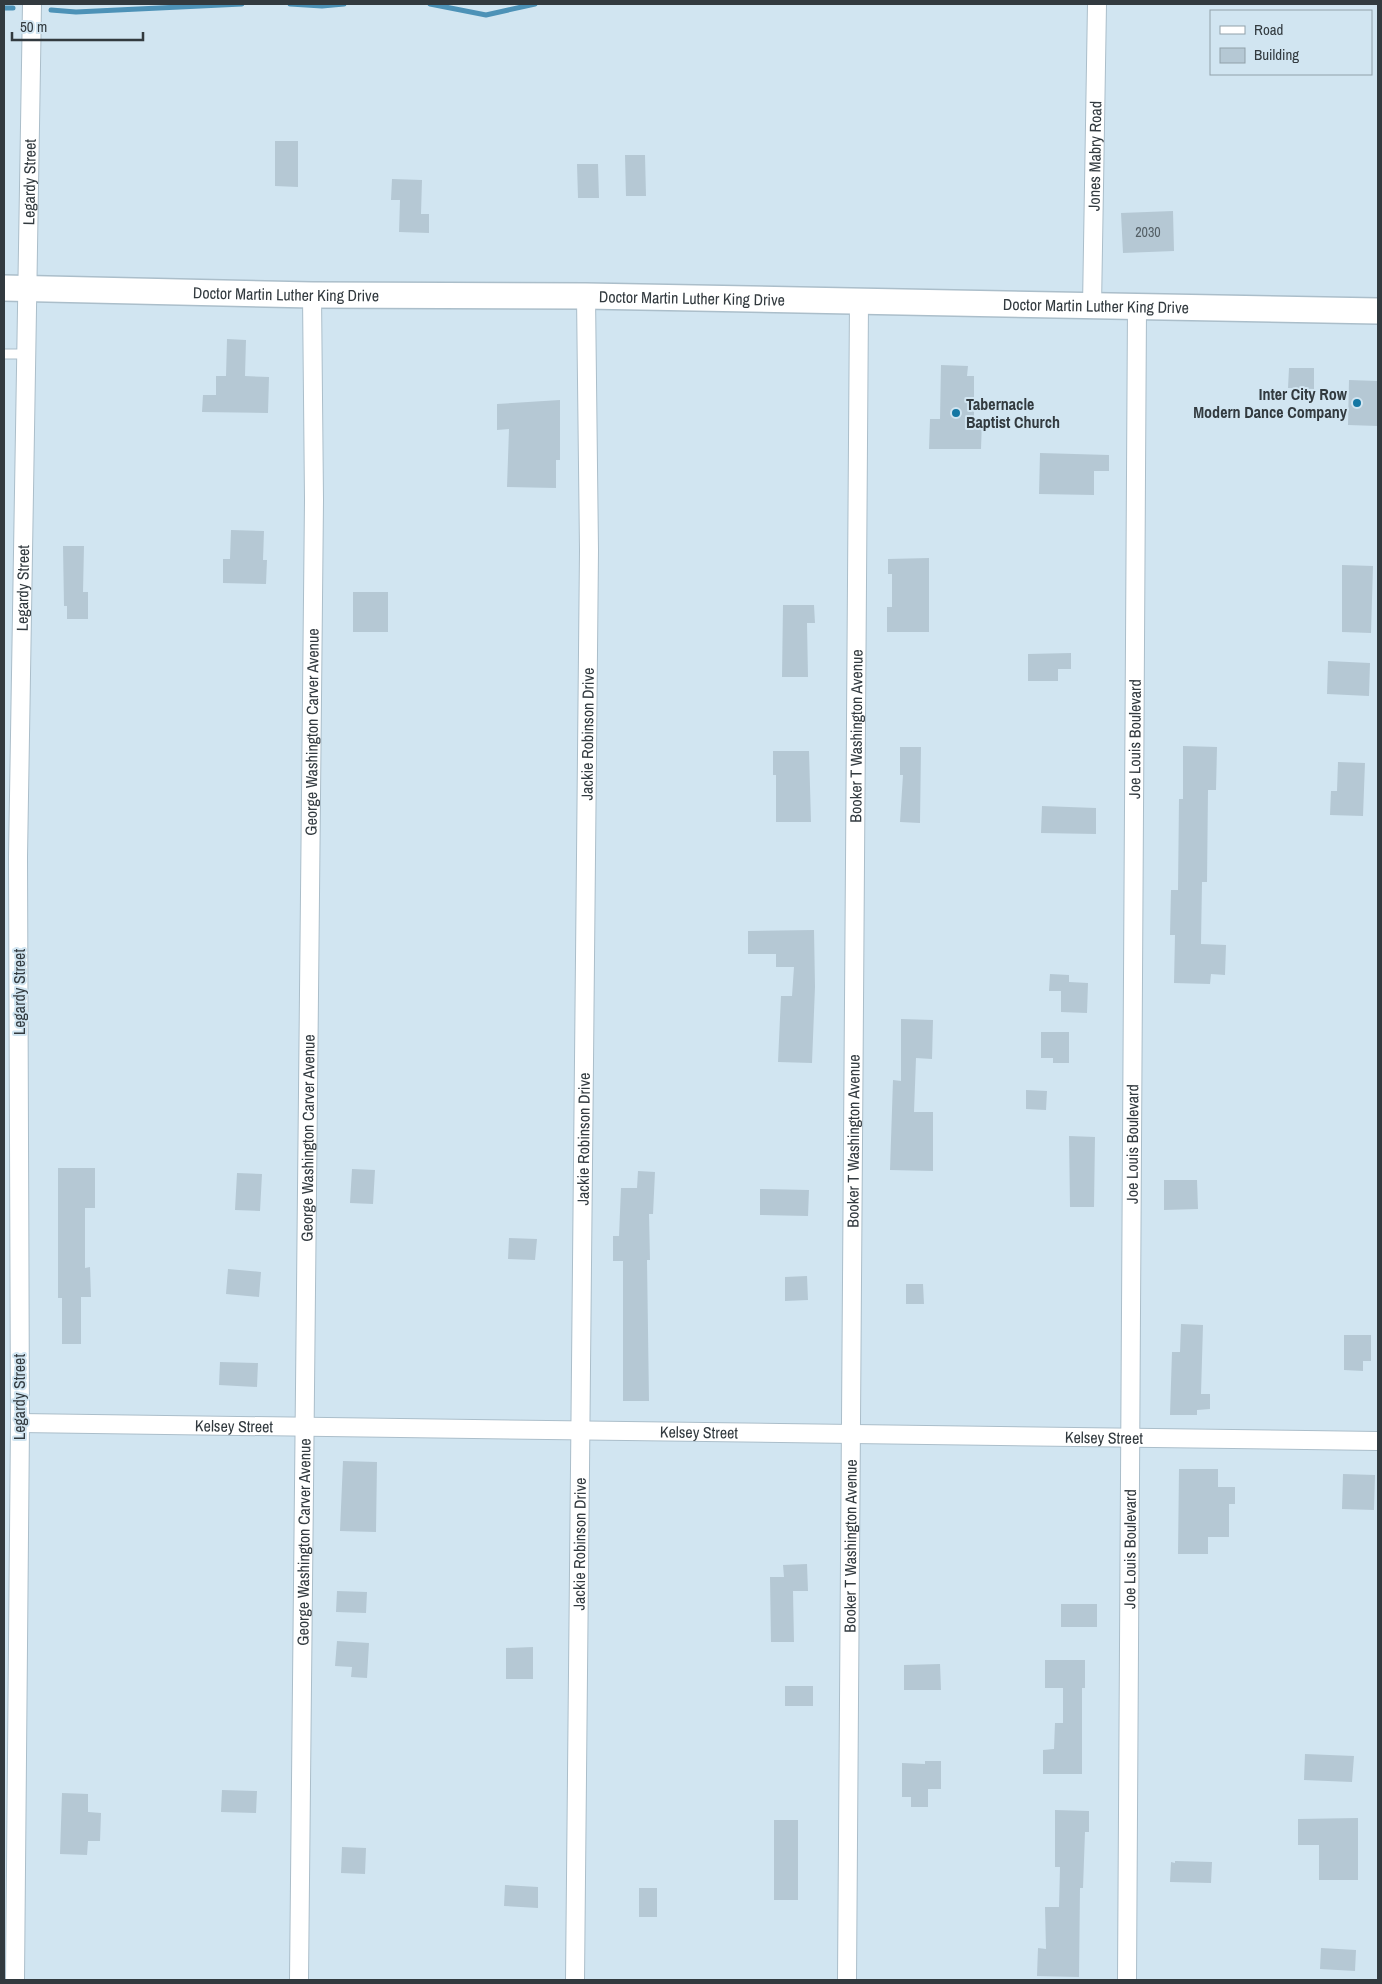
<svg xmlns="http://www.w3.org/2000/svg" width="1382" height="1984" font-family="'Archivo Narrow',sans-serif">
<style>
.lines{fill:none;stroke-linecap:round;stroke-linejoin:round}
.stream{stroke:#4d92b7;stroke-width:5}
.building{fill:#b5c8d4}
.service-casing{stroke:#abbeca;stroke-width:11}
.minor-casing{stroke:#abbeca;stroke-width:20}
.secondary-casing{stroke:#abbeca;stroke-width:28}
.service{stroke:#fff;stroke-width:9}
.minor{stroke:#fff;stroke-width:18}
.secondary{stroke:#fff;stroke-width:25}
.poi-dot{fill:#1477a3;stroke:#d1e5f1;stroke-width:2}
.labels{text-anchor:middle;stroke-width:4;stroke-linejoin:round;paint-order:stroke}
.number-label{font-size:14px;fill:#535e64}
.street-label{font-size:16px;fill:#323a3f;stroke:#d1e5f1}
.poi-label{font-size:16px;font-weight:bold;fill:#323a3f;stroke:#d1e5f1;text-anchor:end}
</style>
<rect width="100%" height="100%" fill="#d1e5f1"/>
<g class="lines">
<path class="stream" d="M290 4 322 6 344 4
M430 4 486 15 535 4
M4 8H13
M51 10 76 12 242 4"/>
</g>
<path class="building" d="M275 141H298V187L275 186Z
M625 155H645L646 196H626Z
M577 164H598L599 198H578Z
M392 179 422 180 421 214H429V233L399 232 400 200H391Z
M1173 211 1174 251 1123 253 1121 213Z
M227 339 246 340 245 376 269 377 268 413 202 412 203 395H216V376H226Z
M941 365 968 366 967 376H974V420H982L981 449H929L930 419H940Z
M1289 368H1314V389L1288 388Z
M1349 380 1378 381V426L1348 425Z
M560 400V460H556V488L507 487 509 429 497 430V404Z
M1040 453 1109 455V471H1094V495L1039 494Z
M231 530 264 531 263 560H267L266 584 223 583V559H230Z
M63 546H84L83 592H88V619H67V606H64Z
M929 558V632H887V607H892V574H888V559Z
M1342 565 1373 566 1371 633 1342 632Z
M353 592H388V632H353Z
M783 605H814L815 623H807L808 677H782Z
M1071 653V669H1058V681H1028V654Z
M1328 661 1370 663 1369 696 1327 694Z
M1183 746 1217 747 1216 790H1208L1207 882H1202L1201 944 1226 945 1225 975 1211 974 1210 984 1174 983 1175 935H1170L1171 890H1178L1179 799H1183Z
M900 747H921L920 823 900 822 903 775H900Z
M773 751H809L811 822H776V775H773Z
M1338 762 1365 763 1363 816 1330 815 1331 791H1337Z
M1042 806 1096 808V834L1041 833Z
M814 930 815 987 812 1063 778 1062 781 996H792L794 967H776V954H748V931Z
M1050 974 1069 975V982L1088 983 1087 1013 1061 1012V991H1049Z
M901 1019 933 1020 932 1059 916 1058 914 1112H933V1171L890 1170 893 1080 901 1081Z
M1041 1032H1069V1063H1053V1058H1041Z
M1026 1090 1047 1091 1046 1110 1026 1109Z
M1069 1136 1095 1137 1094 1207H1070Z
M58 1168H95V1208H85V1268L90 1267 91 1297H81V1344H62V1298H58Z
M352 1169 375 1170 373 1204 350 1203Z
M638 1171 655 1172 653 1214H649L650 1260H647L649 1401H623V1261H613V1236H619L621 1188H637Z
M237 1173 262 1174 260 1211 235 1210Z
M1164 1180H1197L1198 1209 1164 1210Z
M760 1189 809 1190 808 1216 760 1215Z
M509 1238 537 1239 535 1260 508 1259Z
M228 1269 261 1272 259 1297 226 1294Z
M807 1276 808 1300 785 1301V1277Z
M906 1284H923L924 1304H906Z
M1181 1324 1203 1325 1201 1394H1210V1409L1197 1410V1415H1170L1172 1352H1180Z
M1344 1335H1371V1361H1363V1371L1344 1370Z
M220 1362 258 1363 257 1387 219 1385Z
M343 1461 377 1462 376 1532 340 1531Z
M1179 1469H1218V1487H1235V1504H1229V1537H1208V1554H1178Z
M1343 1474 1375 1475 1374 1510 1342 1509Z
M807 1564 808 1591H793L794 1642H771L770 1577H784L783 1565Z
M337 1591 367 1592 366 1613 336 1612Z
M1061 1604H1097V1627H1061Z
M337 1641 369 1643 367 1678 351 1677 352 1667 335 1666Z
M533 1647V1679H506V1648Z
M1045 1660H1085V1688H1082V1774H1043V1750L1054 1749 1055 1723H1063V1688H1045Z
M940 1664 941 1690H904V1665Z
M785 1686H813V1706H785Z
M1305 1754 1354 1756 1352 1782 1304 1780Z
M925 1761H941V1789H928V1807H911V1797H902V1763L925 1764Z
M222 1790 257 1791 256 1813 221 1812Z
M62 1793 88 1794V1812L101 1813 100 1841H88L87 1855 60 1854Z
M1055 1810 1089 1811V1832H1085L1083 1888H1080L1079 1977 1037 1976 1038 1948 1046 1949 1045 1907H1059L1060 1867H1055Z
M1358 1818V1880H1319V1845H1298V1819Z
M774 1820H798V1900H774Z
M342 1847 366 1848 365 1874 341 1873Z
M1175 1861 1212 1862 1211 1883 1170 1882 1171 1862 1175 1863Z
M505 1885 538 1887V1908L504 1906Z
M639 1888H657V1917H639Z
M1321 1948 1356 1950 1355 1971 1320 1969Z"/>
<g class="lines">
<defs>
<path id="service" d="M4 354H26"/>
<g id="minor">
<path id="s1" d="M1092 307 1097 4"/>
<path id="s2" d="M20 1423 1378 1441"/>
<path id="s3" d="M15 1980 20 1423 18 857 32 4"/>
<path id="s4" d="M299 1980 314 500 312 295"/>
<path id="s5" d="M575 1980 589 550 586 296"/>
<path id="s6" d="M847 1980 859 302"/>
<path id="s7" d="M1127 1980 1137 308"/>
</g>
<g id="secondary">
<path id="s8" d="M4 288 312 295 586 296 1378 311"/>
</g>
</defs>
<use href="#service" class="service-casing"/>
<use href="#minor" class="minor-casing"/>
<use href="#secondary" class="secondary-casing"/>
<use href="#service" class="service"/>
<use href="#minor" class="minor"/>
<use href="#secondary" class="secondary"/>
</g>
<g class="poi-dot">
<circle cx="1357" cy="403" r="5"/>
<circle cx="956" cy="413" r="5"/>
</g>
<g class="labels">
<g class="number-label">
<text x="1148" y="237">2030</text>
</g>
<g class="street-label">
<text dy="6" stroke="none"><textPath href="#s1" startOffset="151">Jones Mabry Road</textPath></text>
<text dy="6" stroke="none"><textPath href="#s3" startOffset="1798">Legardy Street</textPath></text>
<text dy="6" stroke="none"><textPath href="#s8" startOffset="282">Doctor Martin Luther King Drive</textPath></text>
<text dy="6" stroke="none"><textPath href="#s8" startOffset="688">Doctor Martin Luther King Drive</textPath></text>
<text dy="6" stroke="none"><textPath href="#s8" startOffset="1092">Doctor Martin Luther King Drive</textPath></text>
<text dy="6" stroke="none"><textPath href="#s3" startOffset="1392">Legardy Street</textPath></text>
<text dy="6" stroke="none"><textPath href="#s4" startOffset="1248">George Washington Carver Avenue</textPath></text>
<text dy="6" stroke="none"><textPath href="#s5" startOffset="1246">Jackie Robinson Drive</textPath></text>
<text dy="6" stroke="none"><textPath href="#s6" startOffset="1244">Booker T Washington Avenue</textPath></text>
<text dy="6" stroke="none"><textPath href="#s7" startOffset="1241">Joe Louis Boulevard</textPath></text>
<text transform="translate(19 992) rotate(-90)" y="6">Legardy Street</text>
<text dy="6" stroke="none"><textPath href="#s4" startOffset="842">George Washington Carver Avenue</textPath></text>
<text dy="6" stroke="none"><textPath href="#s5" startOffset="841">Jackie Robinson Drive</textPath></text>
<text dy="6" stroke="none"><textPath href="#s6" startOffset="839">Booker T Washington Avenue</textPath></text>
<text dy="6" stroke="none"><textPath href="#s7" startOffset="836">Joe Louis Boulevard</textPath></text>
<text transform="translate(19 1397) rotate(-90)" y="6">Legardy Street</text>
<text dy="6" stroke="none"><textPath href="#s2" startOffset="214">Kelsey Street</textPath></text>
<text dy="6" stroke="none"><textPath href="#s2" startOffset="679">Kelsey Street</textPath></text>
<text dy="6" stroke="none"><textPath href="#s2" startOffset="1084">Kelsey Street</textPath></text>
<text dy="6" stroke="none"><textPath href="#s4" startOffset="438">George Washington Carver Avenue</textPath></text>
<text dy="6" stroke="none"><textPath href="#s5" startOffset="436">Jackie Robinson Drive</textPath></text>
<text dy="6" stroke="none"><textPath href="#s6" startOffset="434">Booker T Washington Avenue</textPath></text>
<text dy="6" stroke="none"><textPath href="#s7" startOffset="431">Joe Louis Boulevard</textPath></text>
</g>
<g class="poi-label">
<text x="1347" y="400">Inter City Row<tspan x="1347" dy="18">Modern Dance Company</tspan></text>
<text x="966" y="410" text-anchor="start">Tabernacle<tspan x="966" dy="18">Baptist Church</tspan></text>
</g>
</g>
<rect width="1382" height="1984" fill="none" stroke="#323a3f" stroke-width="10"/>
<rect x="1210" y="10" width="162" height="65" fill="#d1e5f1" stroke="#91a1aa"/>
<rect x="1220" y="26" width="25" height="8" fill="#ffffff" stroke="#91a1aa"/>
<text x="1254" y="35" font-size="15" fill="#323a3f">Road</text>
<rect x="1220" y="48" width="25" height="15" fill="#b5c8d4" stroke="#91a1aa"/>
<text x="1254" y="60" font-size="15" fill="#323a3f">Building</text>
<path d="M12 32v8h131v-8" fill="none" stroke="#323a3f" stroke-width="2.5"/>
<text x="20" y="32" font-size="15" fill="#323a3f" stroke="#d1e5f1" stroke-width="4" paint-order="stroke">50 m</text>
</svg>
